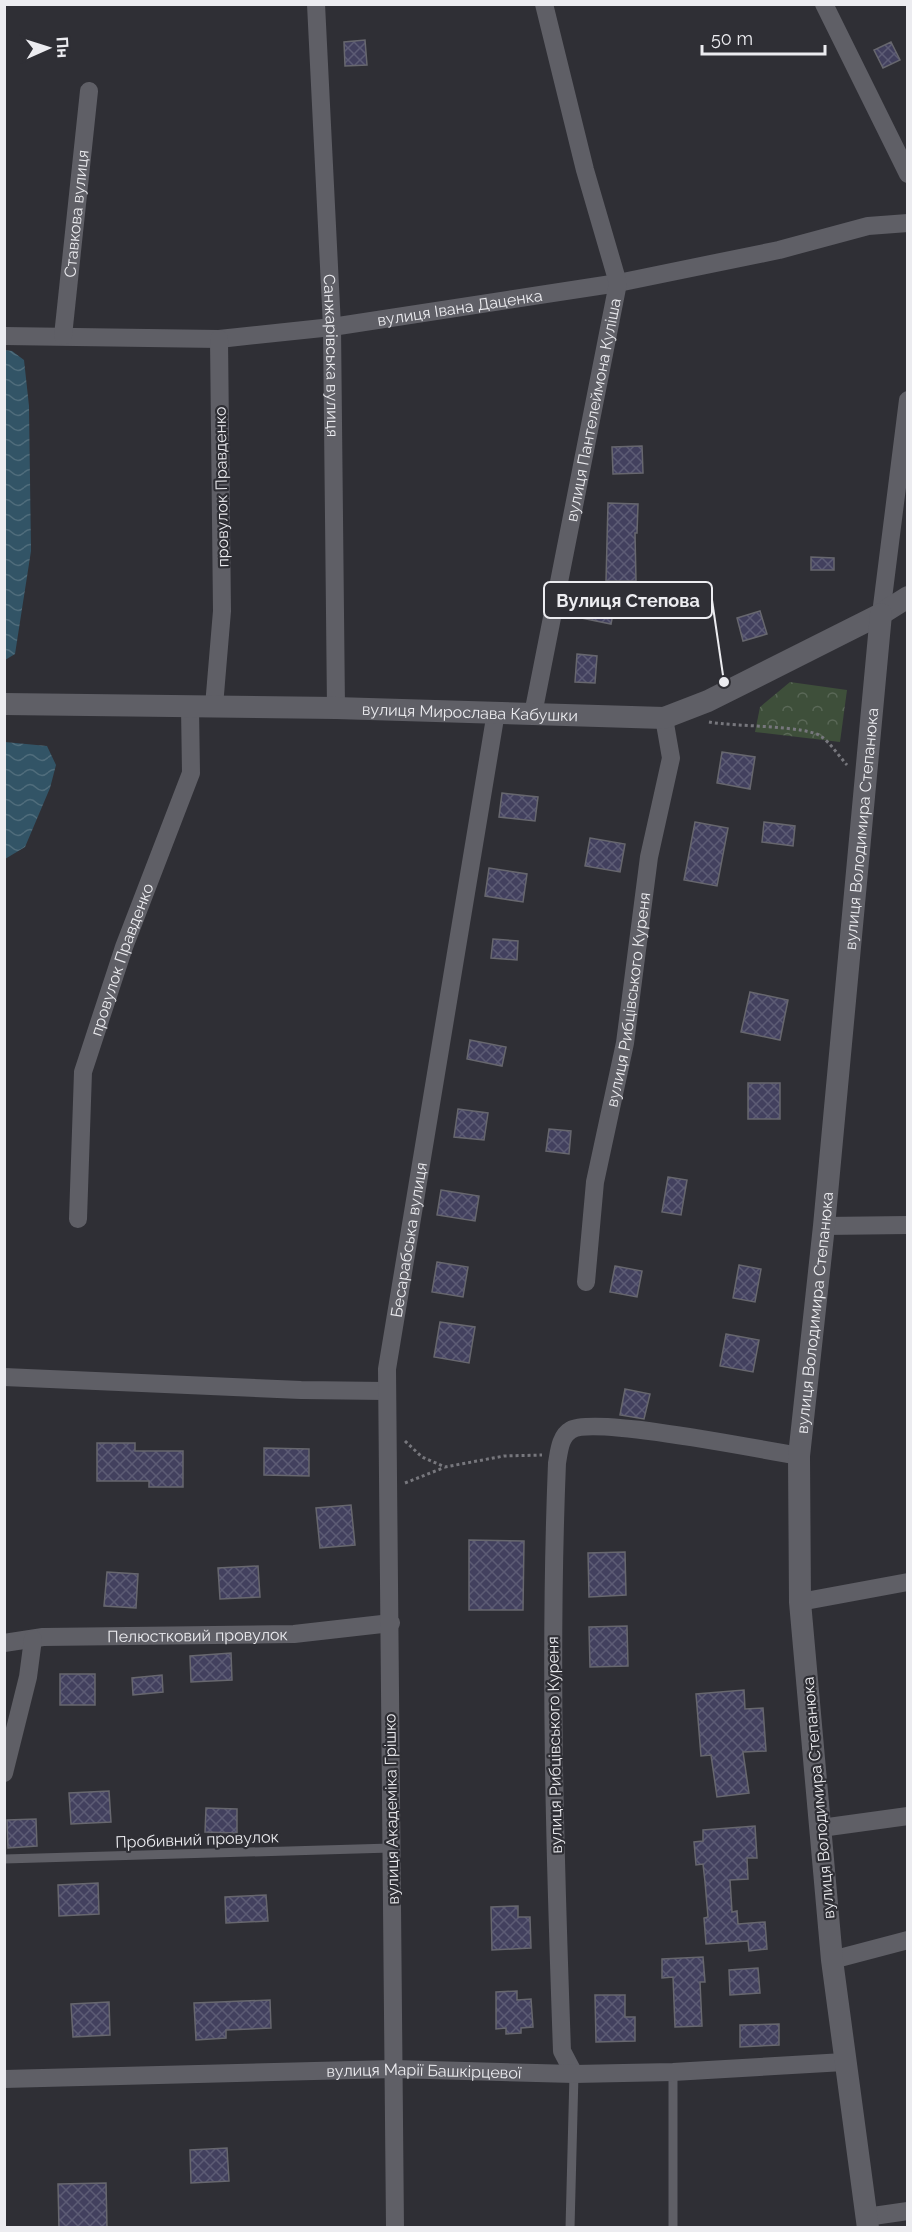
<svg xmlns="http://www.w3.org/2000/svg" width="912" height="2232" font-family="Raleway,sans-serif">
<style>
.park{fill:url(#park-crowns)}
.water{fill:url(#water-waves)}
.building{fill:url(#building-cross-hatch);stroke:#67676e;stroke-width:1.5}
.lines{fill:none;stroke-linecap:round;stroke-linejoin:round}
.path{stroke:#77777d;stroke-width:3;stroke-dasharray:3 3;stroke-linecap:butt}
.service{stroke:#5f5f66;stroke-width:9}
.minor{stroke:#5f5f66;stroke-width:18}
.tertiary{stroke:#5f5f66;stroke-width:22}
.labels{text-anchor:middle;stroke-width:4.5;stroke-linejoin:round;paint-order:stroke}
.street-label{font-size:16px;fill:#ececf0;stroke:#2f2f35}
.leader{fill:none;stroke:#ececf0;stroke-width:2}
.callout-dot{fill:#ececf0;stroke:#2f2f35;stroke-width:2}
.callout{fill:#2f2f35;stroke:#ececf0;stroke-width:2}
.callout-label{font-size:18px;text-anchor:middle;font-weight:bold;fill:#ececf0}
</style>
<defs>
<pattern id="park-crowns" width="20" height="18" patternUnits="userSpaceOnUse" patternTransform="scale(1.5)"><rect width="20" height="18" fill="#3e4f3a"/><path d="M2 6a3 3 0 1 1 6 0M12 15a3 3 0 1 1 6 0" fill="none" stroke="#5a6857"/></pattern>
<pattern id="water-waves" width="16" height="10" patternUnits="userSpaceOnUse" patternTransform="scale(1.5)"><rect width="16" height="10" fill="#325466"/><path d="M0 5q4-4 8 0t8 0" fill="none" stroke="#506d7c"/></pattern>
<pattern id="building-cross-hatch" width="8" height="8" patternUnits="userSpaceOnUse" patternTransform="scale(1.5)"><rect width="8" height="8" fill="#42405e"/><path d="M0 0l8 8M0 8l8-8" fill="none" stroke="#5d5c75"/></pattern>
</defs>
<rect width="100%" height="100%" fill="#2f2f35"/>
<path class="park" d="M790 682 847 690 840 742 755 732 760 707Z"/>
<path class="water" d="M5 350 12 351 24 360 29 406 31 551 15 654 5 660Z
M5 742 47 746 56 765 50 788 25 847 5 859Z"/>
<path class="building" d="M365 40 367 65 345 66 344 42Z
M891 42 900 60 883 68 874 50Z
M642 446 643 473 613 474 612 447Z
M608 503 638 504 637 533H635L636 581H606Z
M811 557 834 558V570H811Z
M581 595 615 603 611 624 576 617Z
M760 611 767 634 743 641 737 618Z
M577 654 597 656 595 683 575 682Z
M722 752 755 757 750 789 717 783Z
M502 793 538 797 535 821 499 817Z
M695 822 728 828 717 886 684 880Z
M764 822 795 826 793 846 762 842Z
M590 838 625 844 620 872 585 866Z
M489 868 527 874 523 902 485 896Z
M493 939 518 941 517 960 491 958Z
M750 992 788 1000 780 1040 741 1032Z
M470 1040 506 1047 502 1066 467 1059Z
M748 1083H780V1119H748Z
M458 1109 488 1113 484 1140 454 1137Z
M549 1129 571 1131 569 1154 546 1151Z
M668 1177 687 1180 681 1215 662 1212Z
M441 1190 479 1196 475 1221 437 1215Z
M437 1262 468 1267 463 1297 432 1292Z
M739 1265 761 1269 755 1302 733 1298Z
M615 1266 642 1271 637 1297 610 1292Z
M440 1322 475 1327 469 1363 434 1357Z
M726 1334 759 1340 753 1372 720 1366Z
M625 1389 650 1394 644 1419 620 1415Z
M97 1443H135V1451H183V1487H149V1481H97Z
M264 1448 309 1449V1476L264 1475Z
M351 1505 355 1545 320 1548 316 1508Z
M469 1540 524 1541 523 1610H469Z
M625 1552 626 1595 589 1597 588 1553Z
M258 1566 260 1597 220 1599 218 1568Z
M107 1572 138 1574 136 1608 104 1606Z
M627 1626 628 1666 590 1667 589 1627Z
M231 1653 232 1680 191 1682 190 1656Z
M60 1674H95V1705H60Z
M162 1675 163 1692 133 1695 132 1678Z
M744 1690 745 1709 763 1708 766 1751 743 1752 749 1793 717 1797 711 1755 701 1756 696 1694Z
M109 1791 111 1822 71 1824 69 1793Z
M206 1808 237 1809V1833L205 1832Z
M36 1819 37 1846 8 1848 7 1820Z
M755 1826 757 1858H747L748 1879 730 1880 732 1912 737 1911 738 1924 765 1922 767 1949 749 1951 748 1941 706 1944 704 1918 708 1917 705 1882 703 1864 696 1865 694 1842 703 1841V1830Z
M98 1883 99 1914 59 1916 58 1885Z
M266 1895 268 1921 226 1923 225 1897Z
M518 1906V1917H530L531 1948 492 1950 491 1907Z
M703 1957 705 1982H700L702 2026 675 2027 673 1977 662 1978V1959Z
M758 1968 760 1993 730 1995 729 1970Z
M517 1991V2000L531 1999 533 2027 521 2028V2033L506 2034V2028L496 2029V1992Z
M595 1995H625V2017H635V2041L596 2042Z
M270 2000 271 2028 226 2030V2038L196 2040 194 2003Z
M109 2002 110 2035 73 2037 71 2004Z
M779 2024V2045L740 2047V2025Z
M227 2148 229 2181 191 2183 190 2150Z
M106 2183 107 2228H59L58 2184Z"/>
<g class="lines">
<path class="path" d="M709 722C735 727 807 725 822 737 831 744 839 756 847 765
M405 1441 422 1457 445 1467 504 1456 542 1455
M405 1483 443 1468"/>
<path class="service" d="M4 1859 391 1848
M673 2072V2228
M570 2228 574 2074"/>
<g class="minor">
<path id="s1" d="M316 4 332 327 336 708"/>
<path d="M824 4 908 174"/>
<path id="s2" d="M4 336 219 339 332 327 618 283 779 250 868 226 908 223"/>
<path id="s3" d="M63 336 89 91"/>
<path d="M881 614 908 400"/>
<path d="M214 706 222 611 219 339"/>
<path id="s4" d="M533 714 618 283 585 170 544 4"/>
<path id="s5" d="M78 1219 83 1072 124 947 191 773 190 707"/>
<path d="M824 1226 908 1225"/>
<path id="s6" d="M586 1282 595 1182 625 1043 649 857 671 758 664 718"/>
<path d="M4 1377 301 1390 386 1391"/>
<path d="M800 1602 908 1582"/>
<path id="s7" d="M4 1643 43 1637 294 1634 391 1623"/>
<path d="M4 1773 28 1677 33 1639"/>
<path d="M821 1828 908 1816"/>
<path d="M832 1960 908 1940"/>
<path d="M574 2074 562 2051C555 1855 549 1659 557 1463 559 1452 560 1436 571 1430 595 1416 763 1450 799 1456"/>
<path id="s8" d="M4 2079 394 2069 574 2074 673 2072 844 2062"/>
<path d="M866 2217 908 2211"/>
<path id="s9" d="M395 2228 387 1369 496 712"/>
</g>
<g class="tertiary">
<path id="s10" d="M4 704 336 708 664 718 708 701 881 614 908 597"/>
<path id="s11" d="M868 2228 832 1960 800 1602 799 1456 824 1226 881 614"/>
</g>
</g>
<g class="labels">
<g class="street-label">
<text dy="6" stroke="none"><textPath href="#s3" startOffset="123">Ставкова вулиця</textPath></text>
<text dy="6" stroke="none"><textPath href="#s2" startOffset="458">вулиця Івана Даценка</textPath></text>
<text dy="6" stroke="none"><textPath href="#s1" startOffset="352">Санжарівська вулиця</textPath></text>
<text dy="6" stroke="none"><textPath href="#s4" startOffset="310">вулиця Пантелеймона Куліша</textPath></text>
<text transform="translate(221 487) rotate(-91)" y="6">провулок Правденко</text>
<text dy="6" stroke="none"><textPath href="#s10" startOffset="466">вулиця Мирослава Кабушки</textPath></text>
<text dy="6" stroke="none"><textPath href="#s11" startOffset="1406">вулиця Володимира Степанюка</textPath></text>
<text dy="6" stroke="none"><textPath href="#s5" startOffset="266">провулок Правденко</textPath></text>
<text dy="6" stroke="none"><textPath href="#s6" startOffset="286">вулиця Рибцівського Куреня</textPath></text>
<text dy="6" stroke="none"><textPath href="#s9" startOffset="990">Бесарабська вулиця</textPath></text>
<text dy="6" stroke="none"><textPath href="#s11" startOffset="920">вулиця Володимира Степанюка</textPath></text>
<text dy="6" stroke="none"><textPath href="#s7" startOffset="194">Пелюстковий провулок</textPath></text>
<text transform="translate(554 1745) rotate(-91)" y="6">вулиця Рибцівського Куреня</text>
<text transform="translate(818 1798) rotate(-95)" y="6">вулиця Володимира Степанюка</text>
<text transform="translate(391 1809) rotate(-91)" y="6">вулиця Академіка Грішко</text>
<text transform="translate(197 1839) rotate(-2)" y="6">Пробивний провулок</text>
<text dy="6" stroke="none"><textPath href="#s8" startOffset="420">вулиця Марії Башкірцевої</textPath></text>
</g>
</g>
<path class="leader" d="M724 682L712 600"/>
<circle class="callout-dot" cx="724" cy="682" r="6"/>
<rect class="callout" x="544" y="582" width="168" height="36" rx="6"/>
<g class="callout-label">
<text x="628" y="607">Вулиця Степова</text>
</g>
<rect width="912" height="2232" fill="none" stroke="#ececf0" stroke-width="12"/>
<g transform="translate(48 48) rotate(87)" stroke="#2f2f35" stroke-width="4.5" paint-order="stroke">
<path d="M0-4.5L10 22L0 15L-10 22Z" fill="#ececf0"/>
<text y="-9" font-size="16" font-weight="bold" text-anchor="middle" fill="#ececf0">Пн</text>
</g>
<path d="M702 45v9h123v-9" fill="none" stroke="#ececf0" stroke-width="3"/>
<text x="711" y="45" font-size="18" fill="#ececf0" stroke="#2f2f35" stroke-width="4.5" paint-order="stroke">50 m</text>
</svg>
